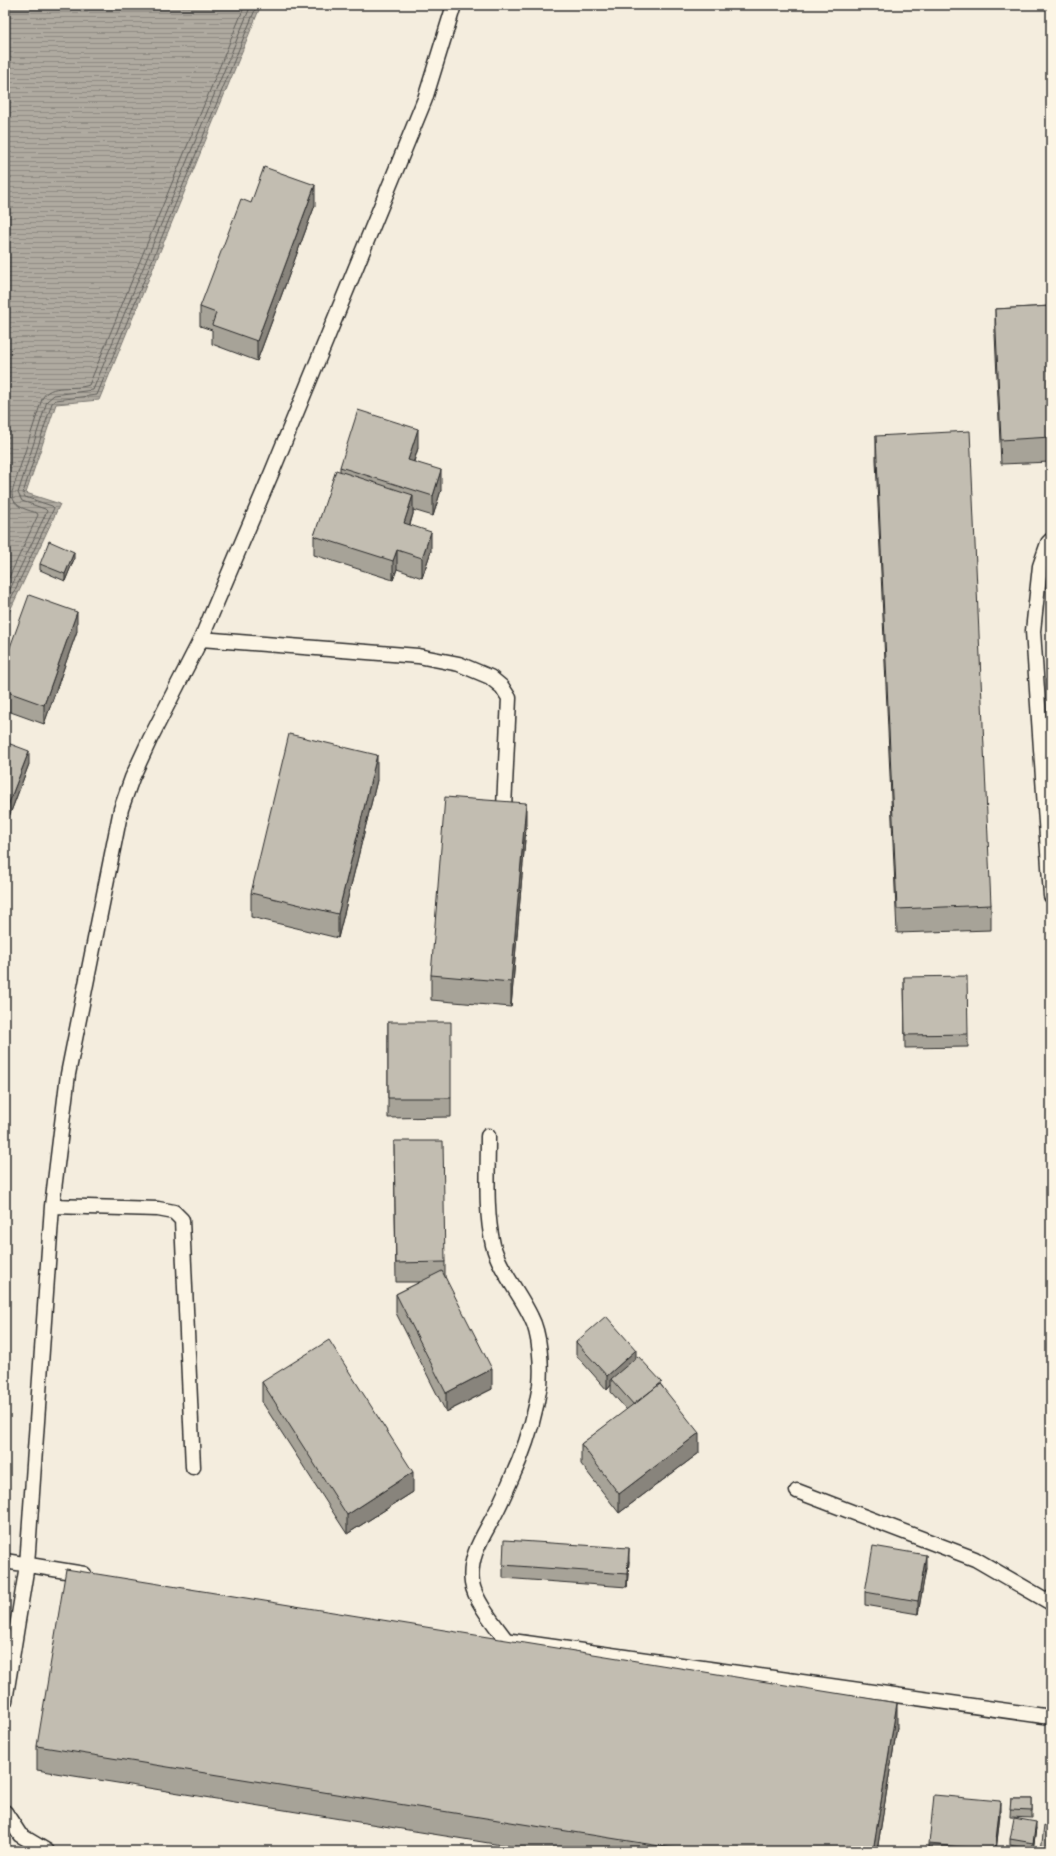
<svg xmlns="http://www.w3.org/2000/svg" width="1056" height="1856" font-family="Kalam,sans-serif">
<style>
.water{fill:url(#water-rules);stroke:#7a7771}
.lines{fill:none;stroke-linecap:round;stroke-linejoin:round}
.shore{stroke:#605e5a;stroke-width:1}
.service-casing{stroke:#2b2b2b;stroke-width:17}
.service{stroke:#fcf5e5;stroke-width:14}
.wall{fill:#a7a398;stroke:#2b2b2b}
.shaded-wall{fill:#88847c;stroke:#2b2b2b}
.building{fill:#c2bdb1;stroke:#2b2b2b}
</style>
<defs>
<pattern id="water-rules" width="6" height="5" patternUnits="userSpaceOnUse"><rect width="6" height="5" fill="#afaaa0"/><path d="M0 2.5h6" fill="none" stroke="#8f8b83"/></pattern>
</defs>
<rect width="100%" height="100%" fill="#f4edde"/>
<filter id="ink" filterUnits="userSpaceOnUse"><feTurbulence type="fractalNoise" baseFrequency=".025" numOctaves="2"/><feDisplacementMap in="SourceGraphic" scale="8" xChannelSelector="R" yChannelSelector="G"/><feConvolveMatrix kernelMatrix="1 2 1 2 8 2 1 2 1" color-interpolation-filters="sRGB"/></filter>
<g filter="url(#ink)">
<path class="water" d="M5 5H261L99 400 56 404 26 493 60 504 5 621Z"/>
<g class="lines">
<path class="shore" d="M5 586 38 515 37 513C25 509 12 507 12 492L42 399C50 382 74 391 89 385L245 5
M5 600 47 511 45 509 22 501 18 493 47 401 54 395 93 390 251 5
M5 611 54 508 52 506 25 497 23 493 52 403 56 400 97 395 257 5"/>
<defs>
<path id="service" d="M1051 540 1048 543 1040 566 1033 631 1051 896
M201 639 418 656 459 664 490 677 502 687 509 698 504 808
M488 1136C488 1172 485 1210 493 1245 500 1271 520 1293 531 1317 540 1334 542 1366 540 1385 536 1411 529 1436 519 1461 512 1477 505 1494 497 1510 485 1534 468 1555 472 1583 475 1601 495 1625 506 1640
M52 1206 158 1209 174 1212 182 1220 193 1467
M797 1491 975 1559 1051 1603
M5 1561 84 1574
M505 1640 1051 1717
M5 1701 27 1565 52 1206 68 1074 121 809 132 778 150 739 201 639 272 472 425 99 454 5
M5 1812 20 1835 47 1851"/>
</defs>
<use href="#service" class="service-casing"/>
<use href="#service" class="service"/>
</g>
<path class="wall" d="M251 203 315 205 257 361 212 344V330L200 326V307Z
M1051 306V462L1001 464 995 334V309Z
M876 436 991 905V930L897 933 876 460Z
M418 448 414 462 441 490 433 516 413 510V514L410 525 431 551 422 578 397 569 393 580 314 555V536L340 471V467Z
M74 559 65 581 40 570V564Z
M77 631 44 724 5 710V661Z
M5 742 29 764 7 822 5 821Z
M377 780 338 938 251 917V893Z
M526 827 511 1007 431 1000V975Z
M904 977 968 1034V1047L905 1048Z
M388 1022 451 1098V1117L388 1118Z
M394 1141 445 1262V1277L492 1389 446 1412 396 1313V1294L420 1282H396Z
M576 1342 636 1357 662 1386 699 1453 619 1513 581 1464V1444L627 1410 611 1392V1385L607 1390 576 1355Z
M262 1382 413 1492 347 1534 262 1402Z
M629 1561 627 1587 503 1578V1565Z
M926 1568 918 1614 865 1605V1592Z
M897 1727 877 1851H538L37 1770V1746Z
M1011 1799H1032V1818L1010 1817Z
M1000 1814 996 1851H929V1844Z
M1036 1829 1033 1850 1010 1845V1839Z"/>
<path class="shaded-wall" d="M315 185V205L257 361V341Z
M418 429V448L408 479V460Z
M441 470V490L433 516V496Z
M413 495V514L404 542V523Z
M431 532V551L422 578V558Z
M397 550V569L393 580V561Z
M74 552V559L65 581V574Z
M77 612V631L44 724V705Z
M29 751V764L7 822V808Z
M377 755V780L338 938V914Z
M526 803V827L511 1007V982Z
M636 1350V1363L611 1379V1385L607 1390V1376Z
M492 1369V1389L446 1412V1393Z
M699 1433V1453L619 1513V1494Z
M413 1472V1492L347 1534V1515Z
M629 1548V1561L627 1587V1574Z
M926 1555V1568L918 1614V1601Z
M897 1703V1727L877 1851H873Z
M1000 1801V1814L996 1851H995Z
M1036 1822V1829L1033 1850V1843Z"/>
<path class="building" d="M264 167 315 185 257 341 212 325 216 313 200 307 241 199 251 203Z
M1051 306V437L1001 440 995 309Z
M358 410 418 429 408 460 441 470 433 496 340 467Z
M970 431 991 905 897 909 876 436Z
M336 470 413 495 404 523 431 532 422 558 397 550 393 561 314 536Z
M49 541 74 552 65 574 40 564Z
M29 595 77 612 44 705 5 691V661Z
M289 734 377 755 338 914 251 893Z
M5 742 29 751 7 808H5Z
M445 797 526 803 511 982 431 975Z
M967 976 968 1034 905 1035 904 977Z
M388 1022H451V1098H388Z
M394 1141H443L445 1262 396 1263Z
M442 1271 492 1369 446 1393 396 1294Z
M606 1316 636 1350 607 1376 576 1342Z
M329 1340 413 1472 347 1515 262 1382Z
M638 1356 662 1382 634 1405 611 1379Z
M660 1384 699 1433 619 1494 581 1444Z
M504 1540 629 1548 627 1574 503 1565Z
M873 1546 926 1555 918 1601 865 1592Z
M66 1569 897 1703 873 1851H691L37 1746Z
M934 1795 1000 1801 995 1850 929 1844Z
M1011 1799H1032V1811L1010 1810Z
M1014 1818 1036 1822 1033 1843 1010 1839Z
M1044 1826 1051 1827V1851H1041Z"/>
</g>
<rect width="1056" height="1856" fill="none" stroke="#fcf5e5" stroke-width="20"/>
<rect x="10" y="10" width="1036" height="1836" fill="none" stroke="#2b2b2b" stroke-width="1.5" filter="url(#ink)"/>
</svg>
